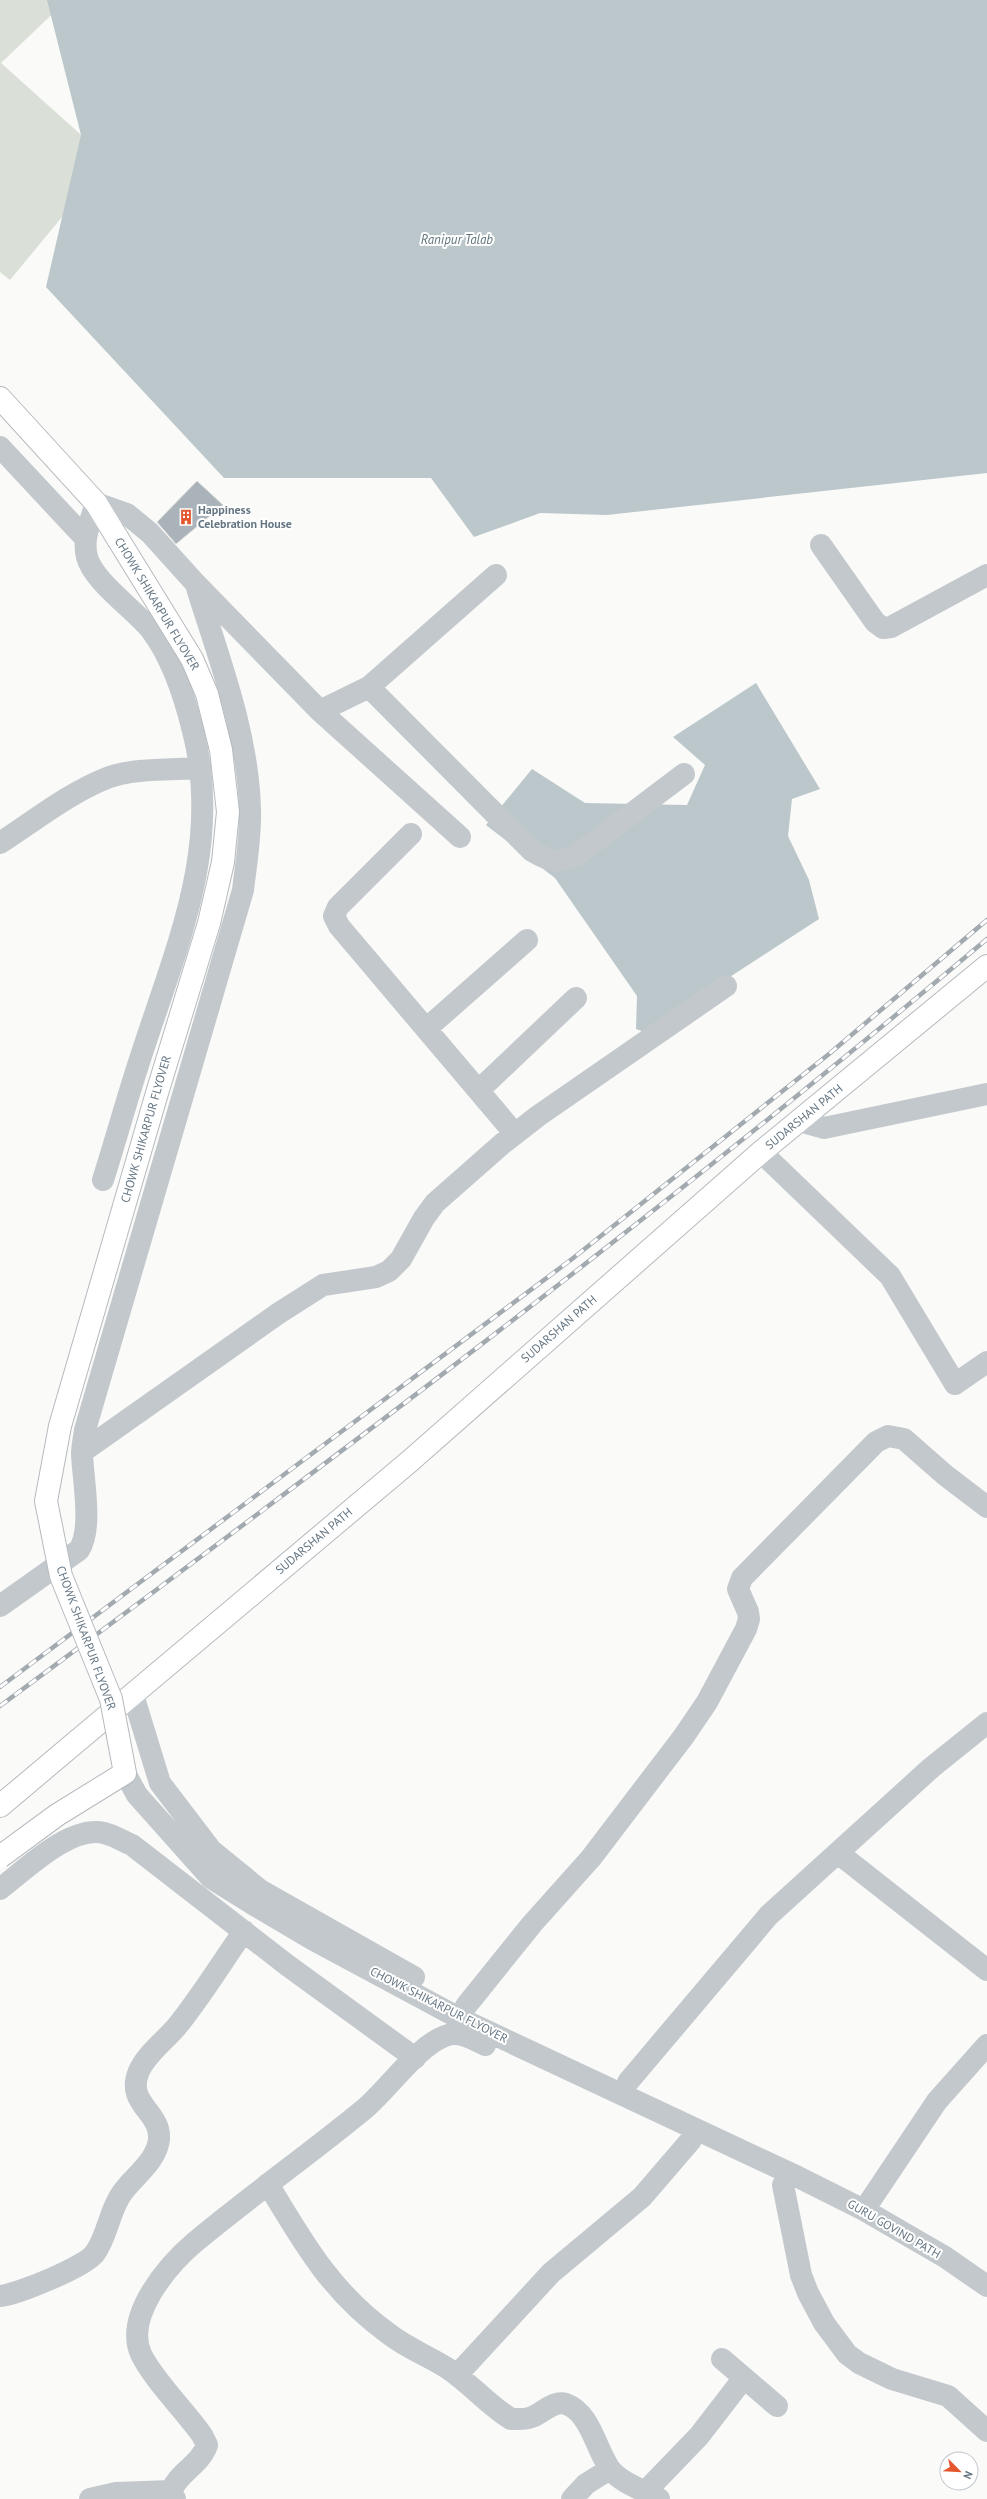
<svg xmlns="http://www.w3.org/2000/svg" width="987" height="2499" font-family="'PT Sans',sans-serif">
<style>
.green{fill:#dadfd7}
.water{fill:#bbc7cb}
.building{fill:#aab3b9;stroke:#dcdcda}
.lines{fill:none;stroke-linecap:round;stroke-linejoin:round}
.major-casing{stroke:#b5babe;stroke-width:24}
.minor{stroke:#c3c8cc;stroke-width:22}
.major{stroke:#fff;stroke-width:22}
.rail-casing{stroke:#a2aab0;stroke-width:4.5}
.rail{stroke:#fff;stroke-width:3;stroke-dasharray:9;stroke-linecap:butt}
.major-bridge-casing{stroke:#b5babe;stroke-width:24;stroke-linecap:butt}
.major-bridge{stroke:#fff;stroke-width:22}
.labels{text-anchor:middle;stroke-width:4;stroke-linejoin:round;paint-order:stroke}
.poi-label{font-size:12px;font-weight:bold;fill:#657683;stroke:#fff;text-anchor:start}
.street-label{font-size:12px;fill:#657683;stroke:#fff}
.water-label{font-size:13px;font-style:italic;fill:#60757c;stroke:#fff}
</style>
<rect width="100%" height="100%" fill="#fafaf8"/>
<path class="green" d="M0 0H67L1 63 109 160 10 280 0 272Z"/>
<path class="water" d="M47 0H987V473L607 515 540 513 474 537 431 478H224L46 287 81 135Z
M756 683 820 789 792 799 788 836 809 880 819 919 645 1032 636 1029 637 996 555 878 486 825 532 769 585 803 687 805 705 765 673 737Z"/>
<path class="building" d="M197 481 223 505 176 544 157 522Z"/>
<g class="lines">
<defs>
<path id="major" d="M0 398 96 503 118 539
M0 1806 410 1461 761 1152 987 966"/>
</defs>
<use href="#major" class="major-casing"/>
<path class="minor" d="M0 447 86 539
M821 545 875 622 883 628 891 627 987 575
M369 687 532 851C551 862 557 864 577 855L684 774
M320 711 369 687 496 575
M411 834 338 907 334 916 339 926 515 1134
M0 843C34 821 69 793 107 778 132 768 173 770 201 768
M426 1029 527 940
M479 1090 576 998
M799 1121 824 1128 987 1094
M761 1152 890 1276 955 1384 987 1362
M103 1180C117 1136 129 1091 144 1047 178 943 222 843 193 731 185 698 172 658 151 630 135 610 93 581 87 557 82 539 91 520 96 503L127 514 150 533 196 584 320 711 460 837
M82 1452 279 1313 323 1285 376 1277 389 1271 401 1259 424 1218 435 1203 502 1144 538 1116 726 986
M0 1606 79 1550C93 1529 83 1480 82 1454 82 1446 84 1438 85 1430L243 890C246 864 251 836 250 809 248 733 219 659 197 588
M133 1695 160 1783 211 1850 260 1890 414 1977
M125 1773 137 1795 211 1878 251 1903 312 1939 461 2019 798 2177 864 2210 945 2257 987 2286
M838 1853 987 1970
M0 1889C25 1870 70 1825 104 1833 113 1835 123 1841 132 1845L287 1965 415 2058
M466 2006 532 1924 591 1858 684 1736 707 1702 746 1629 749 1619 748 1612 738 1589 742 1578 876 1442 888 1436 904 1439 945 1475 987 1507
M628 2082 769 1915 931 1768 987 1723
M268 2184C304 2244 331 2292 389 2334 407 2348 428 2356 447 2368 470 2383 488 2405 511 2419 519 2419 525 2420 532 2417 543 2413 553 2400 566 2404 591 2413 596 2450 610 2469 621 2483 644 2490 659 2499
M783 2185 801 2275 808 2293 824 2323 847 2354 859 2363 892 2379 948 2396 987 2431
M864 2210 937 2101 987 2045
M0 2296C16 2295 87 2266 95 2253 108 2235 109 2211 122 2193 134 2176 157 2161 159 2139 161 2111 125 2104 139 2071 147 2053 166 2040 178 2025 202 1995 222 1962 244 1931
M722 2359 777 2406
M457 2375 551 2273 642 2197 691 2140
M646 2491 699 2436 743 2379
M90 2499 116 2493 171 2491
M175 2499 171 2491C179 2472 200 2465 207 2445L202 2435C186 2412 152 2378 141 2354 124 2316 168 2265 195 2242 249 2197 307 2156 362 2111 387 2091 416 2047 445 2036 459 2030 473 2039 485 2045
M572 2499 586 2484 610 2469"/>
<use href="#major" class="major"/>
<defs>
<path id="rail" d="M0 1687 572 1259 829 1054 987 920
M0 1706C335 1458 668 1208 987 939"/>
</defs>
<use href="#rail" class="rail-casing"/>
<use href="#rail" class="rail"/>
<defs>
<path id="major-bridge" d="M0 1857 57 1815 125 1773 111 1699 61 1576 46 1501 60 1426 157 1093 209 923 223 862 228 812 221 750 207 694 192 659 118 539"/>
</defs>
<use href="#major-bridge" class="major-bridge-casing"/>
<use href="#major-bridge" class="major-bridge"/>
</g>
<defs>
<symbol id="building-bare" viewBox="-9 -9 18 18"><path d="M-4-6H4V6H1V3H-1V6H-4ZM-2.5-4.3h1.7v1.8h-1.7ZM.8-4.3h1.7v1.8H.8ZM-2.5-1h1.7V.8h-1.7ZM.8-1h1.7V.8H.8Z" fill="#e4572e" stroke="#fff" stroke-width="2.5" paint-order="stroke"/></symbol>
</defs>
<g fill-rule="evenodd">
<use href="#building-bare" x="175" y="506" width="22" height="22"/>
</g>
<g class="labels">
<g class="poi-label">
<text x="198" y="514">Happiness<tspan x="198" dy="14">Celebration House</tspan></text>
</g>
<g class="street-label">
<text transform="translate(157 604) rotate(59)" y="4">CHOWK SHIKARPUR FLYOVER</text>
<text transform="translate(804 1117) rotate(-39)" y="4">SUDARSHAN PATH</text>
<text transform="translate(146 1129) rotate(-74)" y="4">CHOWK SHIKARPUR FLYOVER</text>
<text transform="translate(559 1329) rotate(-41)" y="4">SUDARSHAN PATH</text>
<text transform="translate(314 1541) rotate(-40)" y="4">SUDARSHAN PATH</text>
<text transform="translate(86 1638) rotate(70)" y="4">CHOWK SHIKARPUR FLYOVER</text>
<text transform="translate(439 2005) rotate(27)" y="4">CHOWK SHIKARPUR FLYOVER</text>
<text transform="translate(894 2229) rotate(30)" y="4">GURU GOVIND PATH</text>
</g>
<g class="water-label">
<text x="457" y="244">Ranipur Talab</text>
</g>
</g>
<g transform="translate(959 2471) rotate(114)"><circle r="19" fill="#ffffff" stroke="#c1c8cd"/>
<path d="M0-3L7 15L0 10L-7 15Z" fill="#e4572e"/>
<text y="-6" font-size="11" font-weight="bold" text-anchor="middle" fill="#657683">N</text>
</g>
</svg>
